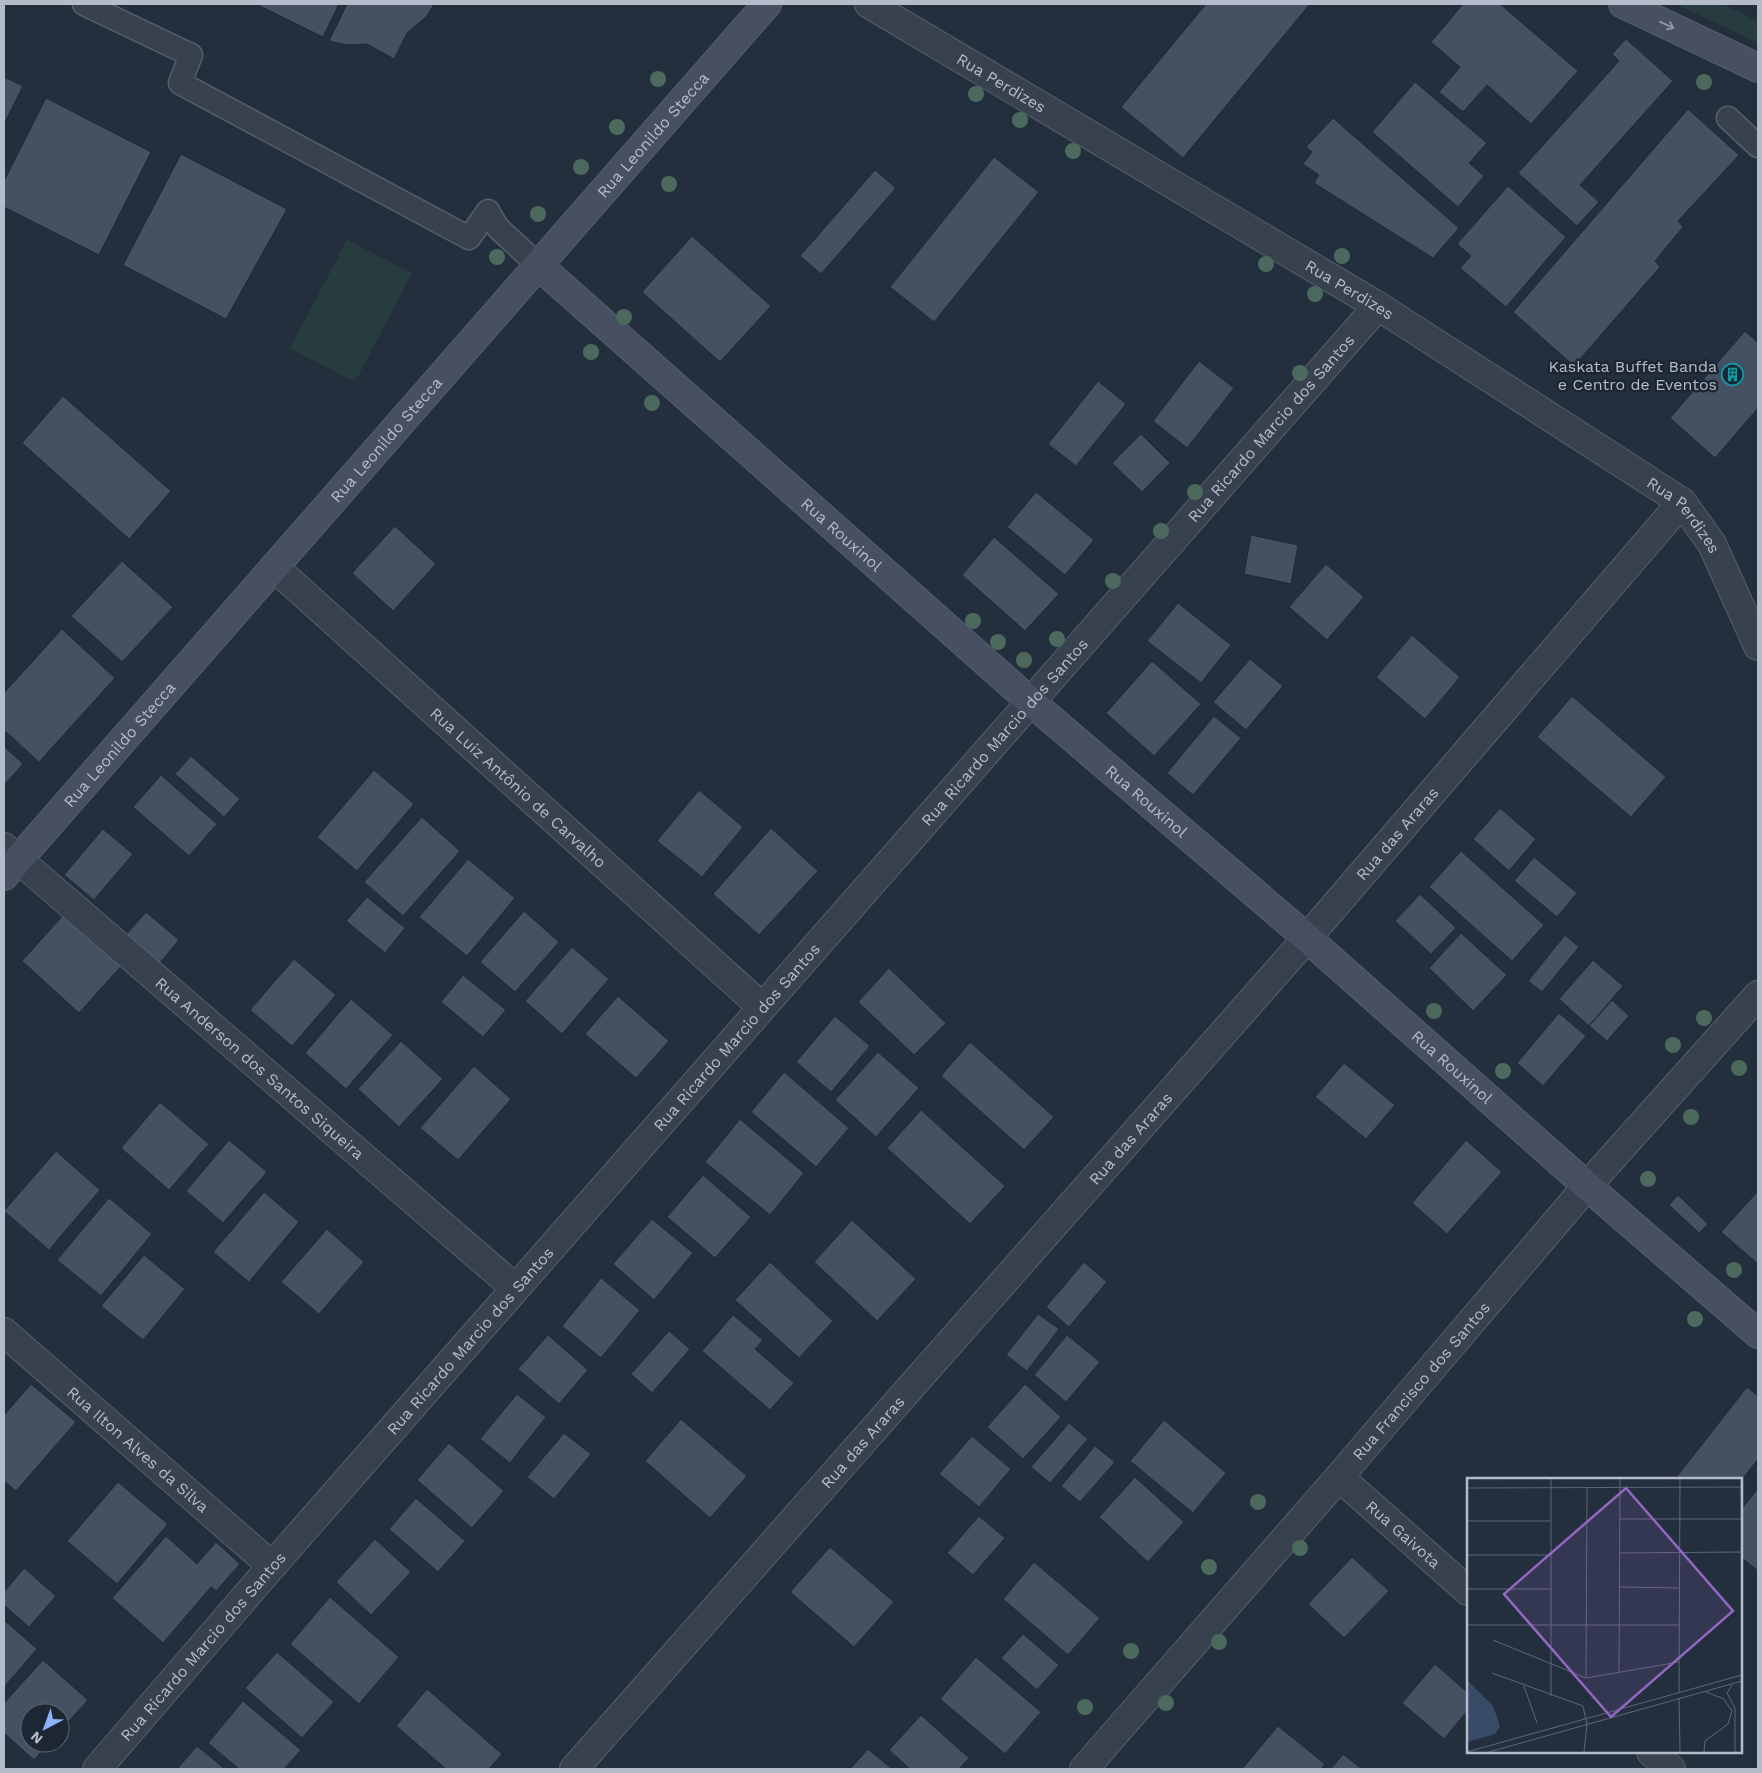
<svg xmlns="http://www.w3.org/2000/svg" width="1762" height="1773" font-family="'Work Sans',sans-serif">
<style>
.green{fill:#263c3f}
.building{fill:#455162;stroke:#1f2835}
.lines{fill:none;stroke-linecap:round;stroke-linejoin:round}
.lane-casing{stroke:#565f6c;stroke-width:25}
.street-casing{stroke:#565f6c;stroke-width:30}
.secondary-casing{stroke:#565f6c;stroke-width:30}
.lane{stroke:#38414e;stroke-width:22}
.street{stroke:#38414e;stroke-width:28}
.secondary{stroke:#465061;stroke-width:28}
.tree{fill:#4b6a5d}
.oneway{stroke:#8e96a5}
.labels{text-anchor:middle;stroke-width:5;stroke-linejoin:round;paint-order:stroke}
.street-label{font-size:16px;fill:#b4bcc9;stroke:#1d2633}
.poi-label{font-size:16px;fill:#b4bcc9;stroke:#1d2633;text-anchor:end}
.inset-road{fill:none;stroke:#5e6776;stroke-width:1}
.view{fill:#9266c3;fill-opacity:0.15;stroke:#9266c3;stroke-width:2.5}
.inset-edge{fill:none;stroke:#b4bcc9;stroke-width:2.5}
</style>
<rect width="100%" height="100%" fill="#242f3e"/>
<path class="green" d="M1676 4H1722L1758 21V43Z
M347 240 412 273 355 382 290 348Z"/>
<path class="building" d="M256 4H339L323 37Z
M347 4H434L427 16 407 33 394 59 367 44 347 45 329 41Z
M1206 4H1310L1183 158 1121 107Z
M1463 4H1500L1578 71 1531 124 1487 85 1463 112 1439 92 1460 67 1431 42Z
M1626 39 1673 81 1580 185 1599 202 1577 226 1518 173 1619 61 1612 54Z
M4 77 23 86 4 124Z
M1415 82 1487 143 1469 163 1484 176 1458 207 1372 132Z
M46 98 151 152 99 255 4 207V181Z
M1688 109 1739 155 1678 221 1683 227 1655 261 1660 267 1574 366 1513 312Z
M1333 118 1459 228 1433 258 1314 183 1319 175 1303 164 1312 152 1306 147Z
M181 154 287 209 226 319 123 265Z
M994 157 1039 192 934 322 890 287Z
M875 170 896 188 821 274 800 256Z
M1508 186 1566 237 1506 307 1460 268 1471 256 1457 244Z
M692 236 771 306 720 362 642 292Z
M1745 331 1758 343V408L1715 458 1670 418Z
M1199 361 1234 388 1187 448 1153 421Z
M1098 381 1126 404 1076 466 1048 444Z
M63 396 171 491 129 539 22 443Z
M1141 434 1170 463 1142 492 1112 463Z
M1036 492 1094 540 1065 575 1007 527Z
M395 526 436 564 393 611 352 573Z
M1251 535 1298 545 1291 584 1244 574Z
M994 537 1059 594 1025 631 962 575Z
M122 561 173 607 122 662 71 616Z
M1326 564 1364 597 1327 640 1289 607Z
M1178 603 1231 645 1201 683 1147 641Z
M62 629 115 678 39 762 4 730V693Z
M1412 635 1460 677 1425 719 1376 677Z
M1250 659 1283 686 1246 730 1213 702Z
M1152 661 1201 704 1154 756 1106 713Z
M1572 696 1666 777 1631 817 1537 737Z
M1214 716 1241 738 1193 795 1167 773Z
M4 746 23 764 5 784 4 782Z
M191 756 240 799 224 817 175 774Z
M374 770 414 804 357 871 317 837Z
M161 775 217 824 189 856 133 807Z
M699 790 743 827 702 877 657 841Z
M1500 808 1536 839 1509 871 1473 839Z
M422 817 460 851 403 916 364 882Z
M771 828 818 871 759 935 713 894Z
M103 829 133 854 94 900 64 875Z
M1461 851 1544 925 1512 961 1429 887Z
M1534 857 1577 893 1557 917 1514 881Z
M468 859 515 898 467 956 419 917Z
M1420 894 1456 928 1431 954 1395 921Z
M367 897 405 928 385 953 346 921Z
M524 911 559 942 515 992 480 962Z
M66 912 123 964 79 1013 22 961Z
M146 912 179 940 159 964 126 935Z
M1461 933 1507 975 1473 1011 1429 968Z
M1565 935 1579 947 1542 992 1528 981Z
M572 947 609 979 562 1034 525 1001Z
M294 959 336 995 292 1046 250 1010Z
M1593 960 1623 986 1589 1026 1559 999Z
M889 968 946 1023 914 1055 858 1002Z
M463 975 506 1010 483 1037 441 1002Z
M618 996 669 1041 636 1078 585 1034Z
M351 999 393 1035 346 1089 305 1053Z
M1612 1000 1629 1016 1607 1041 1589 1026Z
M1559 1013 1586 1036 1543 1086 1517 1063Z
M835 1016 870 1046 831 1092 796 1062Z
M401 1041 443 1079 399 1127 358 1089Z
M970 1042 1054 1117 1024 1150 941 1076Z
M878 1052 919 1088 876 1137 835 1100Z
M1344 1063 1395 1105 1366 1139 1315 1097Z
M474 1066 511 1099 458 1160 420 1128Z
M784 1072 849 1128 816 1167 751 1112Z
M160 1102 209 1144 169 1190 121 1148Z
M921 1110 1005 1186 970 1224 887 1148Z
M740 1119 804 1173 770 1215 705 1162Z
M229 1140 267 1172 223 1223 186 1191Z
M1466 1140 1502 1172 1447 1234 1412 1203Z
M56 1151 100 1190 49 1250 4 1211Z
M703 1175 751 1217 715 1258 667 1217Z
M1758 1191V1264L1721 1232Z
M264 1192 299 1222 249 1282 213 1252Z
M1678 1195 1708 1224 1699 1233 1669 1205Z
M109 1198 152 1234 101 1296 57 1260Z
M652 1219 693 1253 654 1300 613 1264Z
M852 1220 916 1279 877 1321 814 1262Z
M327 1229 364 1262 319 1314 281 1282Z
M144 1255 185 1289 143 1340 101 1306Z
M770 1262 833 1321 799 1358 735 1300Z
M1084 1262 1107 1282 1069 1327 1046 1307Z
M601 1278 640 1310 601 1358 562 1326Z
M1038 1314 1059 1329 1027 1371 1006 1355Z
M733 1315 763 1340 755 1349 794 1383 770 1410 702 1351Z
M669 1331 690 1349 652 1393 631 1374Z
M548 1335 588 1370 559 1404 518 1369Z
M1067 1335 1100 1362 1066 1402 1034 1375Z
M31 1384 76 1422 16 1491 4 1481V1415Z
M1025 1384 1061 1417 1023 1459 987 1427Z
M1747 1387 1758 1396V1459L1741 1481V1479H1675Z
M517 1394 546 1417 510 1463 480 1439Z
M681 1419 747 1476 710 1518 645 1461Z
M1164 1420 1226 1473 1193 1513 1130 1461Z
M1069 1423 1088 1439 1050 1483 1031 1467Z
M564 1433 591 1454 554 1499 527 1477Z
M972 1436 1011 1469 979 1507 939 1474Z
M449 1443 504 1491 472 1528 417 1480Z
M1095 1446 1115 1462 1080 1502 1061 1486Z
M1135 1477 1184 1522 1148 1562 1099 1517Z
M118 1482 168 1524 117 1584 67 1541Z
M1758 1488V1571L1741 1557V1510Z
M416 1498 465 1541 438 1572 389 1529Z
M979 1516 1005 1538 973 1575 947 1553Z
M166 1536 197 1564 216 1542 240 1564 216 1591 211 1587 163 1643 112 1598Z
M375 1539 411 1572 371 1615 336 1582Z
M830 1547 894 1602 854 1647 790 1592Z
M1352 1557 1389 1591 1344 1638 1308 1604Z
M1034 1562 1100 1618 1068 1655 1003 1599Z
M24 1568 56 1596 29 1627 4 1605V1592Z
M330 1597 399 1657 359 1704 290 1644Z
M4 1620 37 1649 5 1686 4 1685Z
M1023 1634 1059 1665 1037 1690 1001 1658Z
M277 1652 334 1702 302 1738 245 1688Z
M976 1657 1041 1712 1005 1754 940 1699Z
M43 1660 88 1700 60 1731V1713H30V1743H49L34 1760 4 1733V1703Z
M1435 1664 1468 1693V1710L1444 1739 1402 1703Z
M427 1689 502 1754 489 1769H446L396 1726Z
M243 1701 301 1750 284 1769H239L208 1743Z
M921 1715 969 1758 959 1769H910L889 1750Z
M1278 1726 1325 1764 1321 1769H1242Z
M197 1746 225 1769H177Z
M868 1749 892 1769H850Z
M1343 1754 1362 1769H1331Z"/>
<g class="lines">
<defs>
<path id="lane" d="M84 4 191 55 180 83 469 238 488 211 498 228 538 265
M1728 118 1758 146"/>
<g id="street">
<path id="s1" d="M869 4 1378 306 1682 502 1712 544 1758 646"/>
<path id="s2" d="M274 567 762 1007"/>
<path id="s3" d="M4 847 515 1288"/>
<path id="s4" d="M4 1332 272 1566"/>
<path id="s5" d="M1339 1477 1468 1591"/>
<path d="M1651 1752 1671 1769"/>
<path id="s6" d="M97 1769 272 1566 1378 306"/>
<path id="s7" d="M574 1769 1307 938 1682 502"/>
<path id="s8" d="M1084 1769 1339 1477 1587 1186 1758 995"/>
</g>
<g id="secondary">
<path d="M1623 4 1758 68"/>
<path id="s9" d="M538 265 1031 702 1307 938 1587 1186 1758 1334"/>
<path id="s10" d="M4 876 767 4"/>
</g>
</defs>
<use href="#lane" class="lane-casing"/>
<use href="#street" class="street-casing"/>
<use href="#secondary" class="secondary-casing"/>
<use href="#lane" class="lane"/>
<use href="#street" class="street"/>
<use href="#secondary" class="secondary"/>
</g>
<g class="tree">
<circle cx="658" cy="79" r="8"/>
<circle cx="1704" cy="82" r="8"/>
<circle cx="976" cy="94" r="8"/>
<circle cx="1020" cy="120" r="8"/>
<circle cx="617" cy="127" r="8"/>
<circle cx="1073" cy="151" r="8"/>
<circle cx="581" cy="167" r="8"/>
<circle cx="669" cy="184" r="8"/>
<circle cx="538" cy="214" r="8"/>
<circle cx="1342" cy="256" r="8"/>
<circle cx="497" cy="257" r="8"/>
<circle cx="1266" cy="264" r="8"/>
<circle cx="1315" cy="294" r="8"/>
<circle cx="624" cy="317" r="8"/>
<circle cx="591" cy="352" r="8"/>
<circle cx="1300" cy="373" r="8"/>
<circle cx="652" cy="403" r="8"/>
<circle cx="1195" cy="492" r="8"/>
<circle cx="1161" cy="531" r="8"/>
<circle cx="1113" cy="581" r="8"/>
<circle cx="973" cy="621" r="8"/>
<circle cx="1057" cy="639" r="8"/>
<circle cx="998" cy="642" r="8"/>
<circle cx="1024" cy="660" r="8"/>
<circle cx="1434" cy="1011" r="8"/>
<circle cx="1704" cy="1018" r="8"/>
<circle cx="1673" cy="1045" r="8"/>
<circle cx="1739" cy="1068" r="8"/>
<circle cx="1503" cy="1071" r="8"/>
<circle cx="1691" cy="1117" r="8"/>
<circle cx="1648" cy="1179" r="8"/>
<circle cx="1734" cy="1270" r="8"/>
<circle cx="1695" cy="1319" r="8"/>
<circle cx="1258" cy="1502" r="8"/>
<circle cx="1300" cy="1548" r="8"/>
<circle cx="1209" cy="1567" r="8"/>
<circle cx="1219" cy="1642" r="8"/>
<circle cx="1131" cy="1651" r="8"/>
<circle cx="1166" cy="1703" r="8"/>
<circle cx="1085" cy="1707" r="8"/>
</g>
<defs><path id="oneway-shaft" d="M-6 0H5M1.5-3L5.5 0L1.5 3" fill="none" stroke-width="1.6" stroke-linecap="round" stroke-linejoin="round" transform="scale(1.25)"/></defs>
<use class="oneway" href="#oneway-shaft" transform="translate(1667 25) rotate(25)"/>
<defs>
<symbol id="building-ring" viewBox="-11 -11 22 22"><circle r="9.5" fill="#1d2633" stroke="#0f9aa8" stroke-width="1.5"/><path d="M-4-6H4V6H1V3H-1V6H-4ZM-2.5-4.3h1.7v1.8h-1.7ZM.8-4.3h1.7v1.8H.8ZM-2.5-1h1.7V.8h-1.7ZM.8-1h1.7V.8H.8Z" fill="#0f9aa8"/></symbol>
</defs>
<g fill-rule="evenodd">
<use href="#building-ring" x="1720" y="362" width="25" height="25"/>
</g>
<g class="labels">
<g class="street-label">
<text dy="6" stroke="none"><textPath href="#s1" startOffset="154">Rua Perdizes</textPath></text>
<text dy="6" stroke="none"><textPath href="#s10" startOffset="985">Rua Leonildo Stecca</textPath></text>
<text dy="6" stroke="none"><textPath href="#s1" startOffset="559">Rua Perdizes</textPath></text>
<text dy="6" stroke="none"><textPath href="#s6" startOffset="1782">Rua Ricardo Marcio dos Santos</textPath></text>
<text dy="6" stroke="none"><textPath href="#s10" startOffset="580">Rua Leonildo Stecca</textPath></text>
<text dy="6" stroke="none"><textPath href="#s1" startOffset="964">Rua Perdizes</textPath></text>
<text dy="6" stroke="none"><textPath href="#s9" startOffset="406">Rua Rouxinol</textPath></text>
<text dy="6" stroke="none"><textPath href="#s6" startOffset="1378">Rua Ricardo Marcio dos Santos</textPath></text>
<text dy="6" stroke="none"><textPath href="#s10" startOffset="175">Rua Leonildo Stecca</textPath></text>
<text dy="6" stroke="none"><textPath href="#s2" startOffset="329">Rua Luiz Antônio de Carvalho</textPath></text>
<text dy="6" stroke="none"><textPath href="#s9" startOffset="811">Rua Rouxinol</textPath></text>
<text dy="6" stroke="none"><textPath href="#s7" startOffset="1246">Rua das Araras</textPath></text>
<text dy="6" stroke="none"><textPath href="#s6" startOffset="972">Rua Ricardo Marcio dos Santos</textPath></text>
<text dy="6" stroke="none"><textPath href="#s9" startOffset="1216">Rua Rouxinol</textPath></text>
<text dy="6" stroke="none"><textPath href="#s3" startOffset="338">Rua Anderson dos Santos Siqueira</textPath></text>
<text dy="6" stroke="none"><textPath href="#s7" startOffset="841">Rua das Araras</textPath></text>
<text dy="6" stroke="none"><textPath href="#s6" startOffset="568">Rua Ricardo Marcio dos Santos</textPath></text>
<text dy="6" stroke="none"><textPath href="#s8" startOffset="514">Rua Francisco dos Santos</textPath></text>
<text dy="6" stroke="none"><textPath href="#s7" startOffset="436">Rua das Araras</textPath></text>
<text dy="6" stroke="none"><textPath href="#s4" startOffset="178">Rua Ilton Alves da Silva</textPath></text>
<text dy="6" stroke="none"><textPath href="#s5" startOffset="86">Rua Gaivota</textPath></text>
<text dy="6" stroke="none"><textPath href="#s6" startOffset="162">Rua Ricardo Marcio dos Santos</textPath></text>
</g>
<g class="poi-label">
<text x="1717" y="372">Kaskata Buffet Banda<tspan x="1717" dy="18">e Centro de Eventos</tspan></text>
</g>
</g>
<g transform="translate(1467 1478)">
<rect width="275" height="275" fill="#242f3e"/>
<path d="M0 202 26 228 33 248 28 256 0 264Z" fill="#394c67"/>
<path class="inset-road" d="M84 1V218M274 1 275 93M0 10 275 9M153 41H274M0 43H84M152 75 274 74M0 77H84M152 109 213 110M0 111H84M0 147H212M26 162 119 200 212 184M25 195 116 228 120 246 117 274M152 195 153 1M119 200 120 10M265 207 260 215 268 230V274M57 208 70 245M212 214 213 1M212 220 213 274M0 274 275 197M22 274 275 203M237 274 238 263 261 246 265 233 257 221 239 214"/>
<path class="view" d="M159 10 266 133 144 239 37 116Z"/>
<rect width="275" height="275" class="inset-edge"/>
</g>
<rect width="1762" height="1773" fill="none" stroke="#b4bcc9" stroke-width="10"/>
<g transform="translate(45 1728) rotate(221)"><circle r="24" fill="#1d2633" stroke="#59626f"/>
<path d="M0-4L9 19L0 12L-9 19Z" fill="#8ab4f8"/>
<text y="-8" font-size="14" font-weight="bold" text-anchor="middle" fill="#b4bcc9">N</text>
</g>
</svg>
